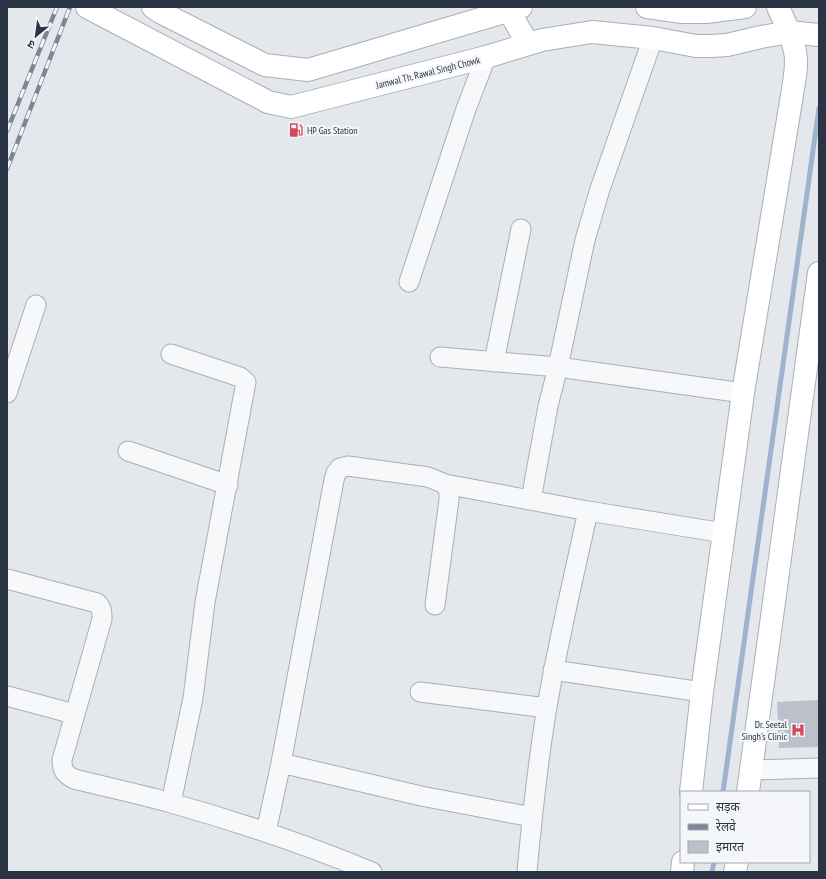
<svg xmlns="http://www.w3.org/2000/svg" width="826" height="879" font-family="'PT Sans Narrow','Noto Sans Devanagari',sans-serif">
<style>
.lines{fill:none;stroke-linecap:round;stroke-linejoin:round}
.stream{stroke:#9fb4cc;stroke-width:5}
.building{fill:#bbc0ca}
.street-casing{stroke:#a9aeb7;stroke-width:21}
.secondary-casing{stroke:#a9aeb7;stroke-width:24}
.street{stroke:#f7f8fa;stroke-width:19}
.secondary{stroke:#fff;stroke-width:22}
.rail-casing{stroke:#7d8696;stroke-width:4.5}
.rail{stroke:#f4f6f9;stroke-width:3;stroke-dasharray:9;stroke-linecap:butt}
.labels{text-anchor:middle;stroke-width:4;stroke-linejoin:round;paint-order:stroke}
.street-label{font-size:10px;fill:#2b3445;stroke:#f4f6f9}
.poi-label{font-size:10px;fill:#2b3445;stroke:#f4f6f9;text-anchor:start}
</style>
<rect width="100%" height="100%" fill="#e4e7ec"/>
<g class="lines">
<path class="stream" d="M723 792 819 108
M712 872 714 862"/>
</g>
<path class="building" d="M819 700V747L779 748 777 702Z"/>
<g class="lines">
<defs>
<path id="street" d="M409 282 466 109 486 57
M171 354 240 377 246 382 205 602 193 698 171 803
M440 357 558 367 743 393
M494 362 521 229
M7 393 36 305
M128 451 228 485
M445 484 588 511 724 533
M531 500 548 406 558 367 585 240 600 189 653 38
M7 579 97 603C102 608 102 612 102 619L62 760C62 771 65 774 74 779 106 787 139 794 171 803 239 822 307 845 372 872
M553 670 702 692
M420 692 547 708
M7 696 74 714
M281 763 421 796 532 817
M751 770 819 768
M266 832 281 763 334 480 336 473 340 468 348 466 428 477 445 484 449 492V500L435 605
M527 872C532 817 538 761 547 707 558 641 574 576 588 511"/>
<path id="secondary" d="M87 7 268 102 291 107 486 57 542 40 592 32 653 38 696 46H712L727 45 761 37 789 32 819 35
M153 7 160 12 265 65 308 70 521 7
M647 7 682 12H706L745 7
M509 11 528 44
M691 792 702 692 743 393 792 95C794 81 798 65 795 51 792 36 784 21 778 7
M748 792 819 273
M682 872 683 862
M735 872 737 862"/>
</defs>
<use href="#street" class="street-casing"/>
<use href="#secondary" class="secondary-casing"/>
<use href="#street" class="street"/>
<use href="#secondary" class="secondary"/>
<defs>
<path id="rail" d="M7 131 57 7
M7 169 70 7"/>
</defs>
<use href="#rail" class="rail-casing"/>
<use href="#rail" class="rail"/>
</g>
<defs>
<symbol id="fuel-bare" viewBox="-9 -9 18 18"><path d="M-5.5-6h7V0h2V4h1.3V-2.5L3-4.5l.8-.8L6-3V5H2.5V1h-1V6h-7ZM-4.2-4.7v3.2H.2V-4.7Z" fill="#d1495b" stroke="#f4f6f9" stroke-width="2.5" paint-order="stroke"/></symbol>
<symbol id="hospital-bare" viewBox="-9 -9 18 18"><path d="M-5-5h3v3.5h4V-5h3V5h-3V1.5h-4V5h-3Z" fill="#d1495b" stroke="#f4f6f9" stroke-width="2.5" paint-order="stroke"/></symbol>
</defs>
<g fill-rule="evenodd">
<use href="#fuel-bare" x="286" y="120" width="20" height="20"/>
<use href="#hospital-bare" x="788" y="720" width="20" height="20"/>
</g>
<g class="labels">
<g class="street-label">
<text transform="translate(428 72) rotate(-14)" y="4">Jamwal Th. Rawal Singh Chowk</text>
</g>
<g class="poi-label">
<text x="307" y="134">HP Gas Station</text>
<text x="787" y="728" text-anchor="end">Dr. Seetal<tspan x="787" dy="12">Singh's Clinic</tspan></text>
</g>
</g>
<rect width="826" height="879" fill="none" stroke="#2b3445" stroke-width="16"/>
<rect x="680" y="791" width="130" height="72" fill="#f4f6f9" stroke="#a4a8b1"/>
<rect x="688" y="804" width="20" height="6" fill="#ffffff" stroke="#a4a8b1"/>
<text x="716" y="811" font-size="12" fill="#2b3445">सड़क</text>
<rect x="688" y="824" width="20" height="6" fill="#7d8696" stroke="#a4a8b1"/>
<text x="716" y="831" font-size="12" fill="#2b3445">रेलवे</text>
<rect x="688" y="841" width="20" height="12" fill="#bbc0ca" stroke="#a4a8b1"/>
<text x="716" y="851" font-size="12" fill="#2b3445">इमारत</text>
<g transform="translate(36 36) rotate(209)" stroke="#f4f6f9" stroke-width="3" paint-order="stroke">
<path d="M0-3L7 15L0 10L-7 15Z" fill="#2b3445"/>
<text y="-6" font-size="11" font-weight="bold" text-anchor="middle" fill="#2b3445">उ</text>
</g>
</svg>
